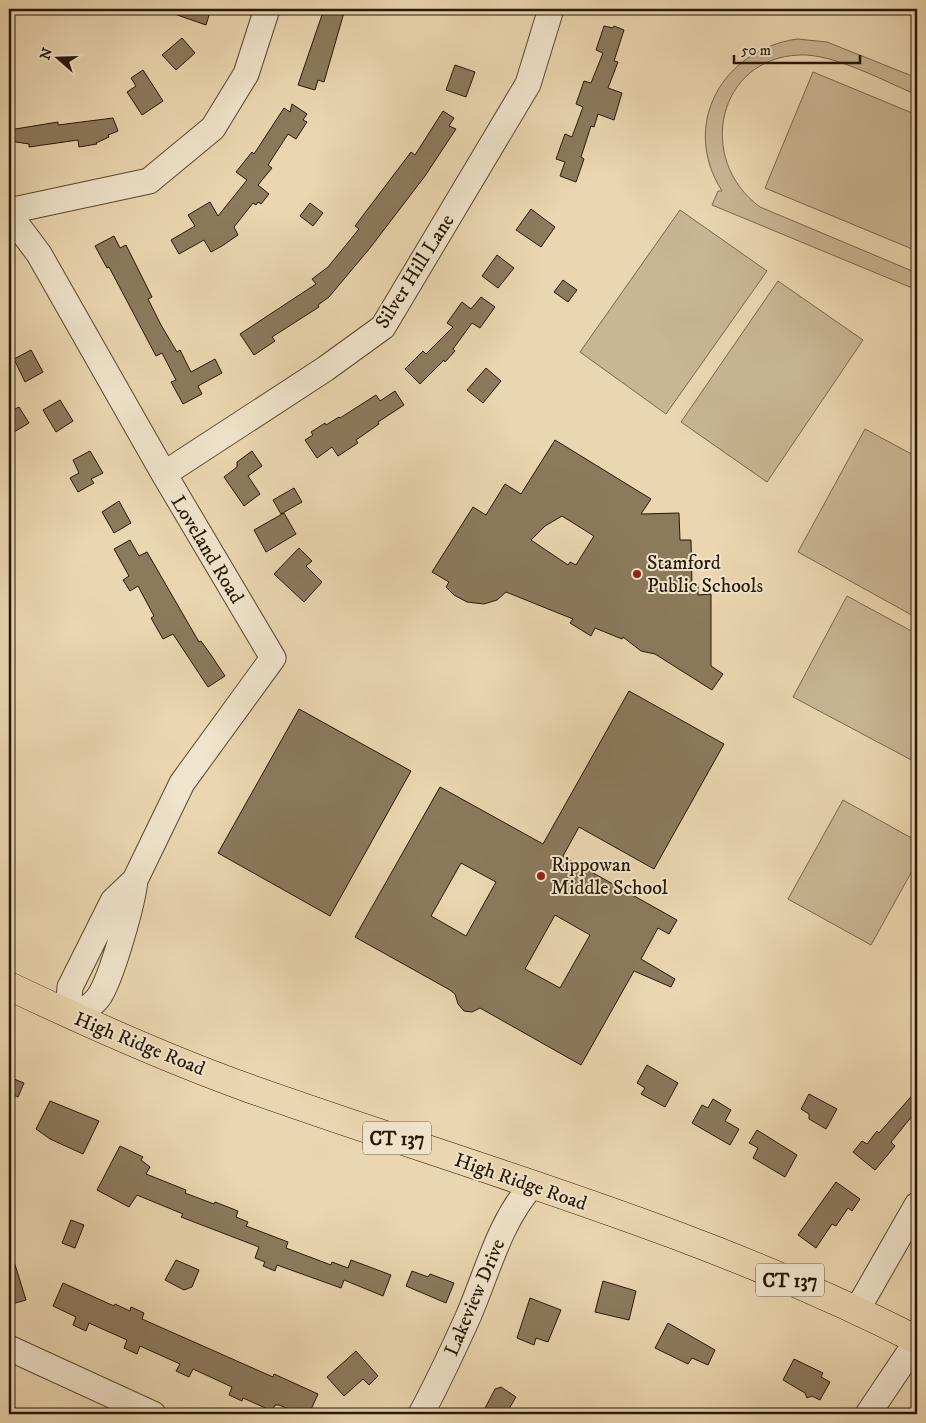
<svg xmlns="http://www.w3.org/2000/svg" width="926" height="1423" font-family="'IM FELL DW Pica',serif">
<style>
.green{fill:#c9b693;stroke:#78664b}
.building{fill:#8c7a5d;stroke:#271703;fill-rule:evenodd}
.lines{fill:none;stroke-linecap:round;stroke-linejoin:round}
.minor-casing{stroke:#58472e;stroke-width:27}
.major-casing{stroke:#271703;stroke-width:29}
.minor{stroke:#f1e4cc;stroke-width:25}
.major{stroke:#ead6b0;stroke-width:28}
.poi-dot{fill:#8f2418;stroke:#f1e4cc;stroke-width:2}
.labels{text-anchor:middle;stroke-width:4;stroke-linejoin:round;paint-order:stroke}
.shield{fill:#f1e4cc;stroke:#64543f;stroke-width:1}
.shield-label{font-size:19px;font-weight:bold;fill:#271703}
.street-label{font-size:20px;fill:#271703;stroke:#f1e4cc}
.poi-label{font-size:20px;fill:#271703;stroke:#f1e4cc;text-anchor:start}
</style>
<rect width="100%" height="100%" fill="#ead6b0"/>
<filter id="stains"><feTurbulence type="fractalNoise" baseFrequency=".004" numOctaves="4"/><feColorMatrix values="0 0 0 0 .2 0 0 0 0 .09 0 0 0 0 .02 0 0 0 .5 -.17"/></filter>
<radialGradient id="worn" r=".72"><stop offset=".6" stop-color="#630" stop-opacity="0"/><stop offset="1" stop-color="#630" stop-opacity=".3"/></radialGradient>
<path class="green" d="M797 39 827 42 917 78V95C886 82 833 53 799 55 718 58 695 159 760 207L917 273V290L712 205 718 191H722C680 125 722 50 797 39Z
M813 72 917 115V251L765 188Z
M680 210 767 271 666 414 580 352Z
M778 281 863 340 767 482 681 422Z
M865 429 917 457V618L798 552Z
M847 596 917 634V763L793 697Z
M843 800 917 841V862L871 945 788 899Z"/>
<path class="building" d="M166 9H211L206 25 166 11Z
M324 9H345L324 82 318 80 315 90 298 85Z
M604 26 613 28 614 26 624 30 614 61 618 62 608 88 622 93 614 120 598 114 594 127 591 126 581 157 584 159 576 182 560 176 565 162 556 159 565 134 572 137 583 107 576 104 584 81 591 83 603 53 596 50Z
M182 38 195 53 176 70 162 55Z
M455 65 475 72 466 97 446 90Z
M143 70 163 101 142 115 127 92 136 86 131 78Z
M292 104 307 114 303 120 307 122 296 139 288 134 268 165 272 168 258 185 269 194 261 204 258 202 256 205 253 203 234 227 238 235 222 246 211 252 204 240 179 254 171 240 195 226 188 215 210 202 218 216 247 180 236 172 252 152 254 154 284 108 290 112Z
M443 111 454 118 449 126 456 129 425 176 370 248 329 297 318 305 319 307 272 337 275 341 254 355 240 334 316 284 312 279 328 267 359 229 355 226 411 152 415 155Z
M113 118 118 131 108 135 109 137 96 143 97 144 79 147 78 140 29 147V144L9 141V130L58 122V125Z
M310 203 323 213 313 226 300 216Z
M531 209 555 227 541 247 516 230Z
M114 236 120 248 126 245 152 297 148 299 161 325 177 352 180 350 191 372 215 359 222 373 198 386 202 394 183 404 171 382 176 380 162 353 156 356 109 267 107 268 95 246Z
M497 255 514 268 498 288 482 276Z
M563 280 577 290 568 302 554 292Z
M481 297 495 307 480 328 472 323 453 349 455 351 445 362 444 360 420 384 405 369 423 351 426 354 453 327 447 323 462 302 471 309Z
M31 350 43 372 25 382 14 359Z
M486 368 501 381 483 403 467 390Z
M395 391 404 405 378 422 379 424 356 440 358 443 338 456 332 447 317 458 305 440 313 435 311 432 325 423 326 425 339 417 340 418 376 395 380 401Z
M60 400 73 421 56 432 43 410Z
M19 407 29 423 9 435V412Z
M555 440 651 499 641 514 679 513 680 540H691L692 585 698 584V595L711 594V666L723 674 712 690 655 654 641 651 623 637 622 639 595 628 591 636 570 623 573 619 506 592 497 600 484 604 467 602 454 595 446 587 449 582 432 572 473 507 486 515 505 484 521 494ZM562 516 594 536 576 565 570 562 568 565 531 540 545 526Z
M90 451 103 473 91 479 94 483 78 492 70 478 79 473 73 460Z
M252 451 262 466 248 476 260 494 244 506 224 477 237 467V462Z
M294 488 302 502 281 514 273 500Z
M119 501 131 523 114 533 102 512Z
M284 513 296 534 266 552 254 530Z
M130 540 139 556 147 552 199 642 201 641 211 655 225 676 208 687 173 634 163 639 151 618 154 616 138 586 130 591 123 580 129 576 114 549Z
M299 548 312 561 306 566 322 582 304 602 274 574Z
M629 691 724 744 654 869 579 827 563 856 677 920 669 934 658 928 641 959 675 979 671 987 634 971 581 1065 480 1008 472 1012 464 1011 458 1004 455 994 450 990 355 937 440 787 543 844ZM461 863 496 882 466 936 431 916ZM555 915 590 935 560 988 525 969Z
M299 709 411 771 330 916 218 853Z
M647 1065 678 1083 665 1107 641 1094 645 1088 637 1083Z
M9 1077 24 1083 18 1097 9 1093Z
M917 1090V1110L891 1142 895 1146 875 1170 853 1152 862 1141 867 1144 877 1131 879 1133Z
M809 1094 837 1109 826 1129 809 1119V1114L801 1109Z
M713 1099 731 1110 725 1121 739 1129 730 1145 692 1123 702 1105 708 1108Z
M50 1101 99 1121 83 1154 50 1139 36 1129Z
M757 1130 797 1155 785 1177 753 1158 758 1148 749 1143Z
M120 1146 143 1157 141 1160 150 1167 146 1174 186 1190 185 1193 214 1204 215 1202 238 1211 236 1217 248 1222 246 1226 288 1242 286 1248 331 1265 332 1262 348 1268 351 1260 391 1275 383 1296 344 1280 341 1288 277 1265 275 1271 263 1266 265 1262 255 1258 259 1247 181 1217 183 1214 137 1195 129 1207 97 1190Z
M836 1182 860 1199 852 1211 848 1208 836 1226 832 1224 816 1248 798 1235Z
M71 1220 84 1225 75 1248 62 1243Z
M9 1255H12L26 1300 12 1304 9 1292Z
M176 1260 199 1270 192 1287 184 1290 165 1280Z
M412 1271 428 1277 430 1274 454 1283 446 1303 406 1286Z
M603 1281 636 1291 629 1320 595 1312Z
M63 1283 114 1306 115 1304 130 1311 131 1307 144 1313 142 1319 273 1377 274 1374 318 1394 309 1414H300L279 1405H275L272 1411 243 1398 242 1401 229 1395 232 1387 193 1369 189 1377 176 1371 180 1364 140 1346 137 1354 124 1348 127 1340 89 1323 86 1331 73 1325 76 1317 53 1306Z
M530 1298 561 1310 548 1342 536 1338 534 1345 517 1338Z
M668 1323 715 1350 708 1365 692 1358 688 1364 655 1348Z
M356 1351 378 1376 369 1385 363 1379 344 1396 327 1377Z
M794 1359 823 1373 821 1377 830 1382 820 1400 812 1396 807 1398 805 1393 783 1380Z
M501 1387 516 1397 506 1414H482L495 1389Z"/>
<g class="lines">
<defs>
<path id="minor" d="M9 211 149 181 213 128 246 74 267 9
M9 214 39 254 164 474 273 658 182 783 135 880 113 901 70 987 69 998 74 1017C83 1011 92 1006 98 998 111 981 133 902 135 880
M164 474 325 369 383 327 528 84 551 9
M857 1310 917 1205
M9 1348 153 1414
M421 1414C438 1383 453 1350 468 1317 488 1271 499 1222 533 1184
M868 1414 917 1341"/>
<path id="major" d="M9 986C87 1023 167 1059 248 1088 473 1168 704 1231 917 1340"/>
</defs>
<use href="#minor" class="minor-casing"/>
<use href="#major" class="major-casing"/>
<use href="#minor" class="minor"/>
<use href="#major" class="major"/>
</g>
<g class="poi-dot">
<circle cx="637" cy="574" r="5"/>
<circle cx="541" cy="876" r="5"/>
</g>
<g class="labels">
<g class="shield">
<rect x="363" y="1121.5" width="68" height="33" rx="4"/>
<rect x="756" y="1263.5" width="68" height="33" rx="4"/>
</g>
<g class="shield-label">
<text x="397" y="1145">CT 137</text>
<text x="790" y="1287">CT 137</text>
</g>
<g class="street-label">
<text transform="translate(414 271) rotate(-58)" y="7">Silver Hill Lane</text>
<text transform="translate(208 549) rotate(59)" y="7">Loveland Road</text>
<text transform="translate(140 1043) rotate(22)" y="7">High Ridge Road</text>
<text transform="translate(521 1181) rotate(19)" y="7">High Ridge Road</text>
<text transform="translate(474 1297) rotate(-67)" y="7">Lakeview Drive</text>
</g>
<g class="poi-label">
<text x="647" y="569">Stamford<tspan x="647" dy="23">Public Schools</tspan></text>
<text x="551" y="871">Rippowan<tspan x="551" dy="23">Middle School</tspan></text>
</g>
</g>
<rect width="926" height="1423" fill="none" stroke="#ead6b0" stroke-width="30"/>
<rect x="10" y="10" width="906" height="1403" fill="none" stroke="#271703" stroke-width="2.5"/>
<rect x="15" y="15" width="896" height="1393" fill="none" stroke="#271703"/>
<g transform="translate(58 58) rotate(290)" stroke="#f1e4cc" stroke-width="4" paint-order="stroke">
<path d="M0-4L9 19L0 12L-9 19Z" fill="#271703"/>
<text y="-8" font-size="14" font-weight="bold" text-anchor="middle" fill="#271703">N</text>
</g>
<path d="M734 55v8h126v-8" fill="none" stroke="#271703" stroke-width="2.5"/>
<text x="741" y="55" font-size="15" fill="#271703" stroke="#f1e4cc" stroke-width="4" paint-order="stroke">50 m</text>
<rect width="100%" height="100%" filter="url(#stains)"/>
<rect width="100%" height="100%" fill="url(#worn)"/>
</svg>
